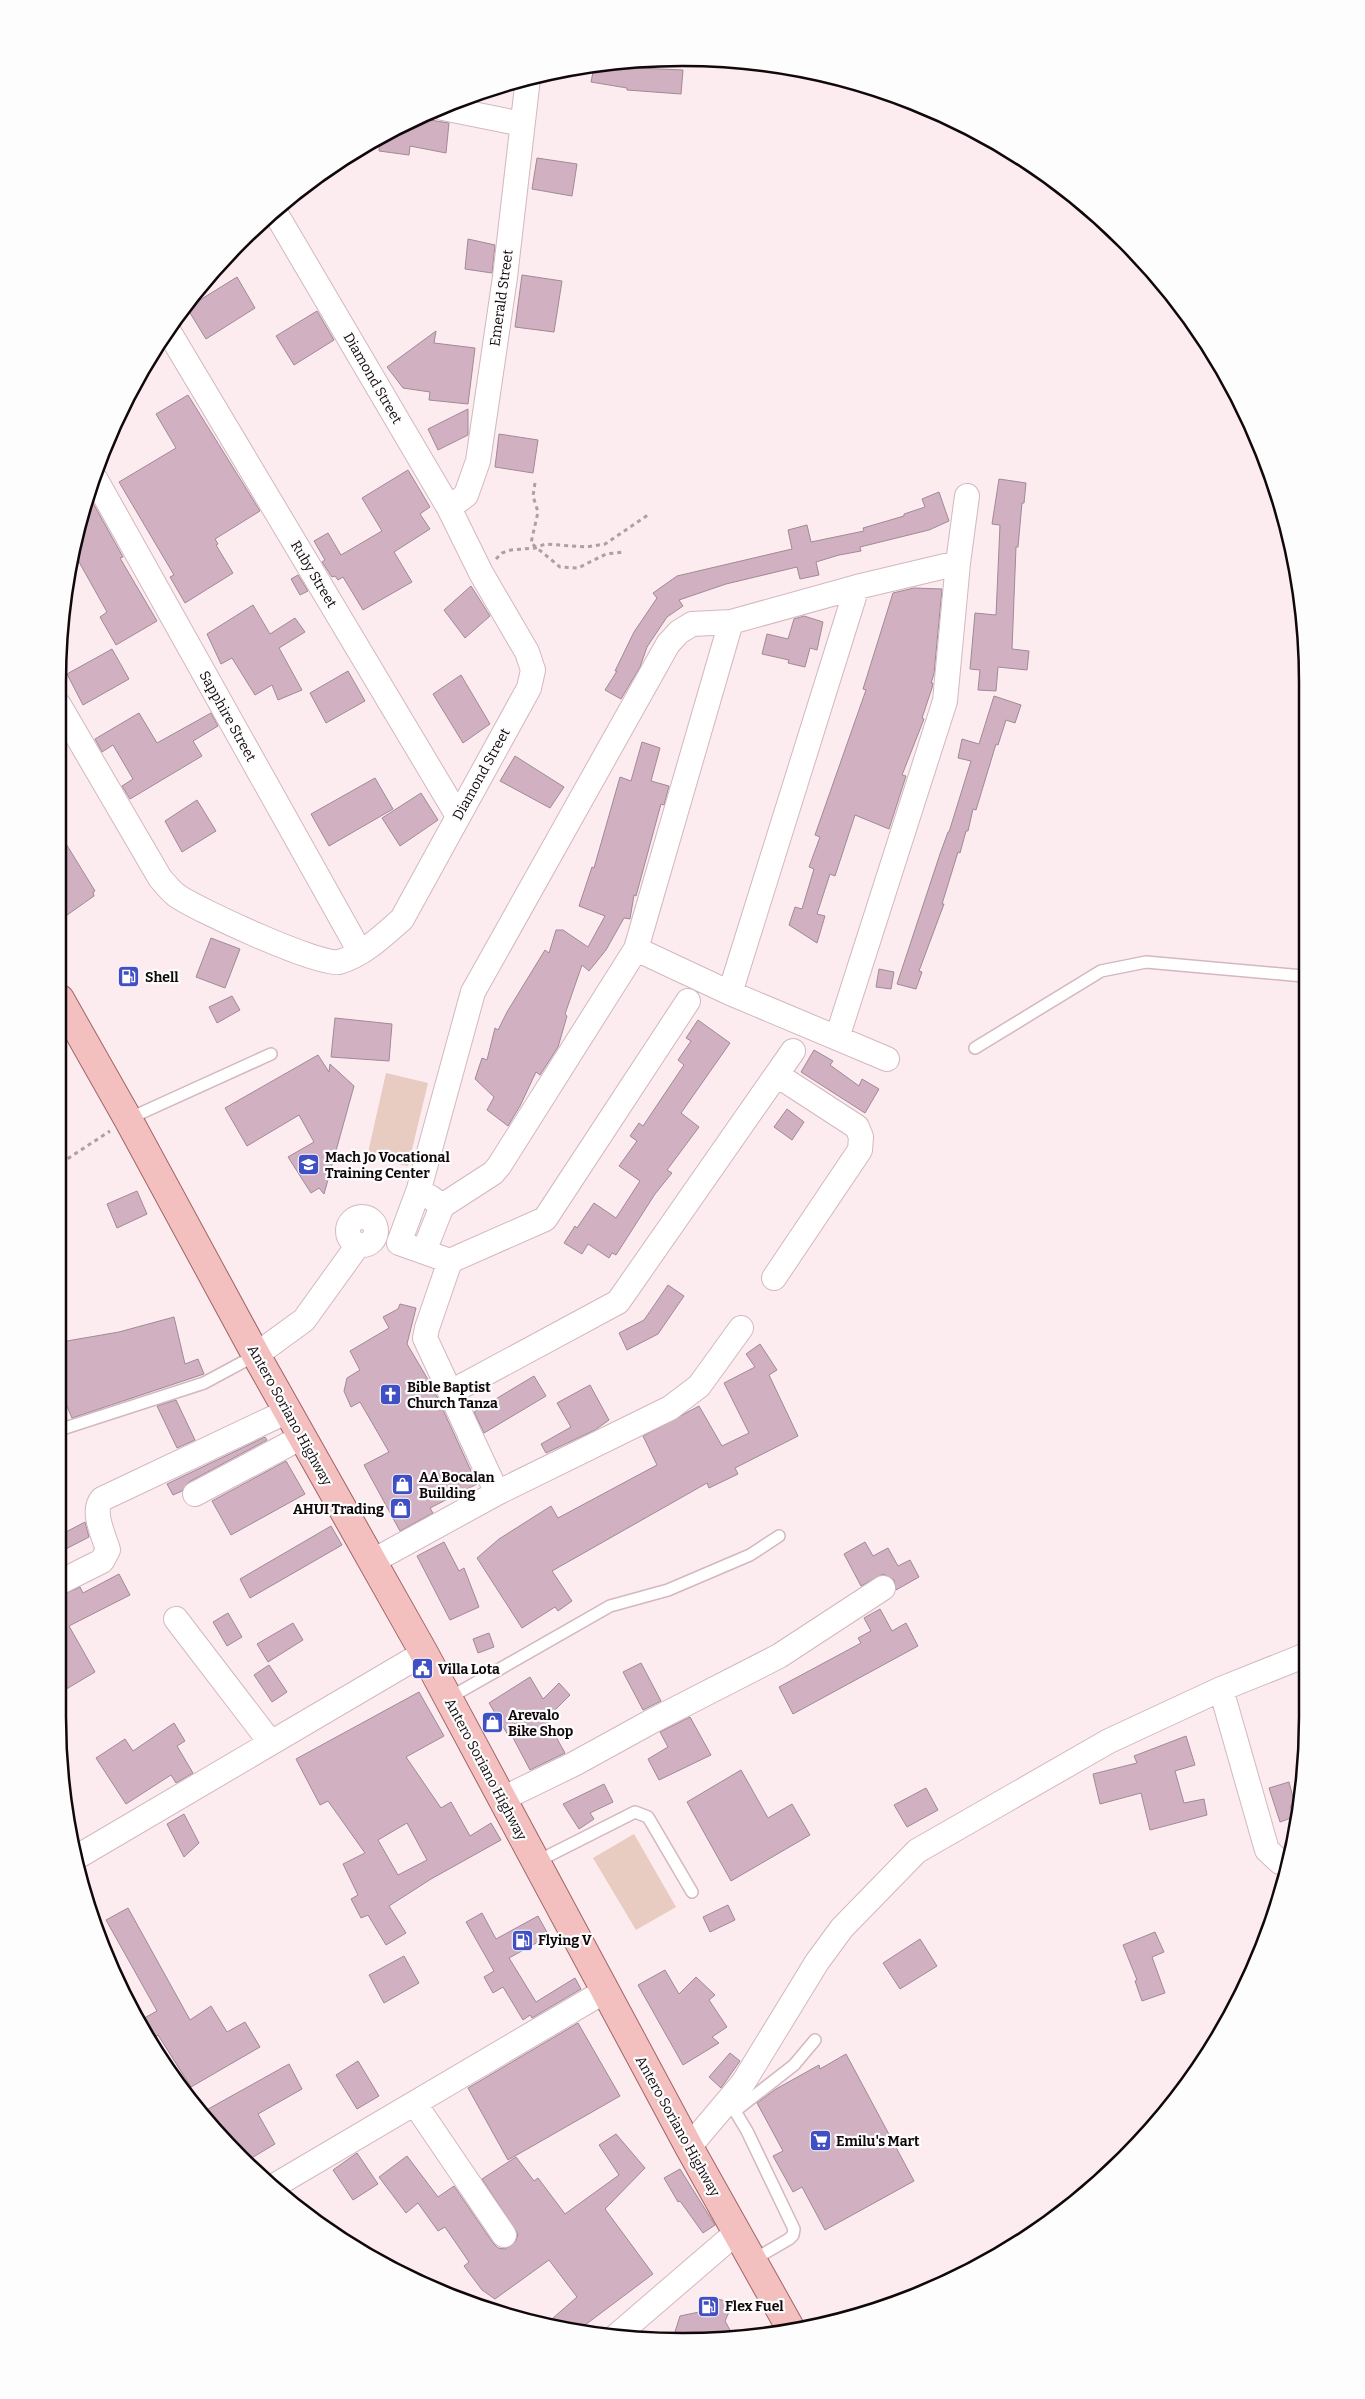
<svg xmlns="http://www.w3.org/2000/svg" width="1365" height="2399" font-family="Bitter,serif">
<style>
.green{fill:#e8cbc1}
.building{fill:#d1b0c2;stroke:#a08a96;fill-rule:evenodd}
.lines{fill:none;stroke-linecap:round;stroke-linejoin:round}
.service-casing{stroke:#d3b8be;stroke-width:14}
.minor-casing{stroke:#d3b8be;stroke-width:26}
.primary-casing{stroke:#9f6465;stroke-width:30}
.path{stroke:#ae9fa3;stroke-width:3;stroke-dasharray:4 4;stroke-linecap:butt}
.service{stroke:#fff;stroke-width:11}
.minor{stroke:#fff;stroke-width:24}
.primary{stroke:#f4c0bf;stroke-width:28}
.labels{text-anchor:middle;stroke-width:4.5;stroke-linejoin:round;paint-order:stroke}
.street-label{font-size:14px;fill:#11080b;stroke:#fdfdfd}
.poi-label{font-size:14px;font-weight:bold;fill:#11080b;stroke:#fdfdfd;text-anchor:start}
.rim{fill:none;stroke:#11080b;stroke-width:2.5}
</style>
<rect width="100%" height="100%" fill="#fcebef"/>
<path class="green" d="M386 1073 428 1083 408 1166 367 1157Z
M634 1834 676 1907 636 1930 593 1858Z"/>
<path class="building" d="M616 63V67L683 70 681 94 627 90V88L591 82 594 67Z
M417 118 449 123 446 153 410 146 409 155 379 151 380 138Z
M537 158 577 164 572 196 532 189Z
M468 239 495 245 492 273 465 269Z
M522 275 562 281 554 332 515 327Z
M237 277 255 308 206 339 187 308Z
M317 311 334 340 294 365 276 336Z
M436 331 434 343 475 348 468 404 429 400 430 392 403 388 387 367Z
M188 395 260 511 215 539 218 544 216 545 233 573 185 603 170 577 174 575 119 482 176 448 156 414Z
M468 409V435L438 450 428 429Z
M499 434 538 440 533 473 495 467Z
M408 470 430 507 420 514 430 529 394 552 412 582 363 610 343 577 338 580 335 576 332 577 322 562 325 560 314 541 328 533 341 555 382 531 362 498Z
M999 479 1026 483 1024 503H1022L1018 547H1016L1012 649 1029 651 1027 670 998 667 996 691 978 690 980 670 970 669 975 613 996 615 1000 525 992 524Z
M939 492 949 521 929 530 860 547 861 551 839 555 816 562 819 575 800 579 797 567 726 584 679 600 683 606 667 617 647 647 640 667 621 699 605 690 617 671H615L634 632 657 598 653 593 677 576 792 549 788 530 807 525 811 542 864 531 863 528 904 516V514L925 507 922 499Z
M93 503 123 557 120 558 157 621 116 645 100 617 107 612 74 553 75 545 82 541 77 532 79 520 84 507Z
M298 575 308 591 300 595 291 579Z
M471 586 490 616 465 638 444 610Z
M914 588 942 589 934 674 931 683H933L932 688 922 718 924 719 902 775 906 776 889 829 855 815 835 876 830 874 817 914 825 916 817 943 789 925 795 907 802 909 814 869 809 867 820 837 815 835 866 690 863 689 893 593Z
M253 605 270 634 295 618 305 632 279 648 302 690 278 700 272 685 255 695 232 658 221 664 207 634Z
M804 616 823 622 817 650 810 648 805 667 788 663 789 660 762 654 767 634 788 639 794 619Z
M112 649 129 679 83 705 67 674Z
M348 671 365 701 326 723 310 693Z
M461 675 490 724 463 743 433 694Z
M994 696 1021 705 1015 723 1006 720 998 745 996 744 976 810 973 809 968 831H966L960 853 958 852 942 904H944L919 971 922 972 916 989 897 984 940 854 948 832H949L971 761 958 758 962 739 979 744Z
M139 713 157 743 211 713 218 726 193 741 202 756 130 799 122 786 133 779 113 745 102 752 95 739Z
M642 742 660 748 651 781 669 786 664 805 661 804 636 896 634 895 630 919 624 918 606 950 589 971 582 965 565 1014 567 1016 558 1047 540 1075 536 1072 520 1106 508 1126 487 1110 494 1097 475 1079 482 1058 487 1060 495 1028 498 1030 507 1012 545 950 549 953 556 930H563L588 947 605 916 579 906 592 867 594 868 620 777 631 781Z
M515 756 564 787 550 808 500 781Z
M375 778 393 809 329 846 311 814Z
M421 793 438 820 400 846 382 818Z
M197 800 216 831 182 852 165 821Z
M60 834 95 891 93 892 94 896 60 920Z
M211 938 240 949 225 988 196 977Z
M879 969 894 972 891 989 876 987Z
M232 996 240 1010 217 1023 209 1007Z
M335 1018 392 1024 389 1061 331 1057Z
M698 1020 730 1043 681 1113 699 1127 667 1170 672 1173 655 1194 616 1255 612 1253 609 1258 588 1244 582 1254 564 1243 575 1226 577 1228 594 1203 616 1218 640 1181 619 1166 637 1141 630 1136 639 1123 643 1126 684 1065 678 1060 691 1041 686 1038Z
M814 1050 833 1061 830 1065 859 1086 862 1079 879 1089 865 1113 801 1072Z
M318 1055 329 1072 330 1064 354 1086 324 1194 319 1188 311 1193 288 1157 314 1142 299 1115 247 1146 225 1108Z
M787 1109 804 1122 792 1140 774 1127Z
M137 1191 147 1214 117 1228 107 1204Z
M668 1285 684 1296 658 1334 627 1350 619 1333 644 1320Z
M400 1304 416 1308 407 1344 433 1388 477 1484 430 1508 433 1513 400 1531 364 1465 389 1452 360 1402 351 1407 344 1391 347 1378 360 1370 350 1351 389 1328 383 1317 398 1309Z
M174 1317 185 1364 198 1359 204 1374 72 1418 66 1404 62 1406 61 1342 119 1332Z
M760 1344 777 1370 769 1375 798 1436 735 1468 738 1474 709 1488 707 1483 552 1571 572 1601 558 1611 555 1607 522 1628 477 1558 499 1539 551 1506 558 1518 657 1465 643 1436 699 1406 722 1446 749 1433 724 1383 755 1367 746 1354Z
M534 1376 546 1396 484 1433 474 1412Z
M590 1385 609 1420 595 1430 546 1453 541 1444 571 1427 557 1403Z
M176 1400 195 1440 177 1448 157 1406Z
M265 1437 267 1440 189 1482 182 1491 173 1495 167 1484Z
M286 1461 305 1494 231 1535 212 1501Z
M85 1522 89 1537 62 1551V1534Z
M331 1526 342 1545 250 1598 240 1579Z
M444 1542 459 1571 464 1568 479 1607 450 1620 417 1556Z
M865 1542 873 1556 888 1548 898 1566 910 1560 919 1577 896 1590 894 1580 883 1574 861 1586 844 1554Z
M119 1574 130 1595 69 1626 95 1672 63 1691 62 1595 80 1587 83 1593Z
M880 1609 892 1631 906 1623 918 1646 793 1714 779 1687 861 1643 858 1638 871 1631 864 1618Z
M228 1613 242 1637 227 1646 213 1622Z
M293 1623 303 1640 268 1662 257 1644Z
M489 1633 494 1647 478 1653 473 1639Z
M641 1663 661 1701 643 1710 623 1672Z
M269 1665 287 1692 272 1702 254 1675Z
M530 1677 543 1699 559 1683 570 1695 546 1719 565 1753 530 1770 511 1734 508 1735 489 1703Z
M419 1692 444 1736 406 1757 441 1808 451 1802 470 1836 491 1823 501 1840 431 1879 389 1906 406 1933 386 1945 368 1915 361 1918 351 1899 358 1895 343 1864 365 1853 328 1801 320 1805 296 1759ZM407 1823 427 1860 398 1875 378 1840Z
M690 1717 711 1755 659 1780 648 1759 668 1747 660 1732Z
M174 1723 185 1741 177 1746 193 1773 176 1783 171 1775 126 1804 96 1758 125 1739 133 1751Z
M1186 1736 1195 1765 1175 1771 1184 1803 1204 1799 1207 1815 1150 1830 1141 1793 1100 1804 1093 1774 1137 1763 1134 1756Z
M741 1770 768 1818 792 1804 810 1835 731 1881 687 1802Z
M1289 1782 1295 1805 1290 1806 1294 1817 1280 1822 1269 1788Z
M604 1784 613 1802 590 1813 594 1819 579 1829 563 1804Z
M926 1788 938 1810 907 1827 894 1805Z
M184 1814 199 1843 184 1857 167 1824Z
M728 1905 735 1920 710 1932 703 1917Z
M128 1908 190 2020 211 2006 227 2032 245 2022 260 2047 191 2087 158 2035 151 2040 139 2021 157 2011 106 1920Z
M482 1913 496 1939 538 1916 549 1936 509 1958 536 2002 575 1978 581 1989 532 2018 530 2015 523 2020 503 1987 493 1993 484 1977 494 1971 466 1922Z
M1155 1932 1164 1952 1152 1957 1165 1993 1142 2001 1135 1981 1137 1980 1123 1945Z
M920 1939 937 1966 900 1989 883 1963Z
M404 1956 419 1983 384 2003 369 1975Z
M665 1970 679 1994 696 1977 715 1995 709 2000 727 2027 712 2037 719 2043 683 2065 638 1985Z
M578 2023 620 2096 508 2160 468 2088Z
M730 2053 740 2061 721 2088 709 2077Z
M846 2054 914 2181 825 2230 802 2187 793 2192 773 2156 783 2151 757 2103 776 2089 819 2065 820 2069Z
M358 2061 379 2096 357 2109 336 2075Z
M289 2064 302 2089 258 2114 275 2144 245 2162 201 2113Z
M616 2134 645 2168 605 2209 653 2274 577 2331 545 2325 577 2297 549 2260 495 2299 482 2290 464 2266 469 2262 445 2227 438 2231 418 2203 406 2213 379 2177 407 2156 438 2197 454 2186 493 2243 498 2248 505 2249 516 2241 518 2234 482 2179 516 2157 534 2181 538 2178 565 2214 619 2175 599 2145Z
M357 2153 378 2184 353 2200 333 2170Z
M680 2169 715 2225 703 2233 680 2201 678 2202 664 2178Z
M714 2298 733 2303 725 2321 735 2339 707 2340 674 2335 680 2316 699 2312Z"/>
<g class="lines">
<defs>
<path id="service" d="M975 1048 1101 971 1146 962 1303 976
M128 1119 271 1054
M62 1429 204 1383 256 1355
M449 1698 610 1606 668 1590 750 1555 779 1536
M536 1862 635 1812 648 1817 692 1892
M725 2105 735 2111 747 2131 794 2229 793 2235 789 2239 753 2260
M735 2111 794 2065 815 2040"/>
<path id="minor" d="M443 108 522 124
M169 332 458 816
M96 480 360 952
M449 508 466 495 478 461 505 277 528 78
M59 705 160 878C165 884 170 890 176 895 195 909 321 967 339 962 363 955 383 936 402 919L529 688 533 670 527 652 481 573 449 508 275 212
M636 949 730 993 887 1059
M730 993 857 587
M837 1038 945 701 958 563 967 496
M442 1206 493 1173 499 1166 636 949 731 622
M348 1231a14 14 0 1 1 28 0a14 14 0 1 1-28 0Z
M424 1251 442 1206 430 1197
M450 1261 545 1219 688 1001
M774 1278 860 1150 861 1137 857 1127 777 1075
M256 1355 304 1320 358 1245
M451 1392 618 1302 793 1051
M497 1493 425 1338 427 1328 450 1261 399 1243 419 1189 473 992 668 644 679 632 692 624 731 622 857 587 958 563
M195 1494 302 1437
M373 1561 497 1493 670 1408 699 1386 741 1328
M62 1581 102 1561 108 1550C104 1536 91 1511 102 1499L288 1411
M176 1619 271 1743
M1221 1689 1267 1850 1280 1862 1285 1863
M502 1799 574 1764 654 1720 779 1656 883 1588
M77 1857 424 1653
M415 2104 504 2235
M689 2147 743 2083 817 1962 842 1928 917 1851 1109 1741 1221 1689 1306 1655
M274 2186 605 1991
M615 2337 737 2232"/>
<path id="primary" d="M60 999 128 1119 256 1355 424 1653 689 2147 792 2331"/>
</defs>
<use href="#service" class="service-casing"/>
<use href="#minor" class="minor-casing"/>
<use href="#primary" class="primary-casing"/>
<path class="path" d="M535 483 533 496 538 512 531 543 560 567 578 568 606 554 623 552
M496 559 502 553 511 550 535 548 545 544 586 547 605 544 648 515
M61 1163 110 1131"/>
<use href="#service" class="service"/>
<use href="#minor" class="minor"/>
<use href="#primary" class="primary"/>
</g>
<defs>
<symbol id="fuel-square" viewBox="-11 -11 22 22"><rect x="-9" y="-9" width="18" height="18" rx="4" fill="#4050c4" stroke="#fdfdfd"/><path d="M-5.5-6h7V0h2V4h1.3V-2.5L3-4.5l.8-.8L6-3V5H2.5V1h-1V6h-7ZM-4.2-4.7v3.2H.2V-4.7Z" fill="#fff"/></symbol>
<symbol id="school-square" viewBox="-11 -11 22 22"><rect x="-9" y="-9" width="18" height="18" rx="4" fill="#4050c4" stroke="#fdfdfd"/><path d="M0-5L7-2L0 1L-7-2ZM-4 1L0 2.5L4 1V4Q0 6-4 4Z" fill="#fff"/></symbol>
<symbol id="church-square" viewBox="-11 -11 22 22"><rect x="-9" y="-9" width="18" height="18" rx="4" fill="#4050c4" stroke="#fdfdfd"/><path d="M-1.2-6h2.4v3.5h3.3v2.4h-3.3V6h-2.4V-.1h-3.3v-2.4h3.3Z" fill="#fff"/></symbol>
<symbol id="shop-square" viewBox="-11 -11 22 22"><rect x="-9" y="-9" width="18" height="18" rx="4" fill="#4050c4" stroke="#fdfdfd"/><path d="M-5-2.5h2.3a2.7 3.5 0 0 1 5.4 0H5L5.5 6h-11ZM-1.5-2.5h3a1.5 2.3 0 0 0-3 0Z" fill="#fff"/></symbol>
<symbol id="civic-square" viewBox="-11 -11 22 22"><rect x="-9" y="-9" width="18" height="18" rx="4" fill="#4050c4" stroke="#fdfdfd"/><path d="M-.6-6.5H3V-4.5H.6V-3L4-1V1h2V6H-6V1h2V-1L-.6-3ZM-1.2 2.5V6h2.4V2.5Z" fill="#fff"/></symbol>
<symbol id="supermarket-square" viewBox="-11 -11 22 22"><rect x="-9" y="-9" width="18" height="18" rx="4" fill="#4050c4" stroke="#fdfdfd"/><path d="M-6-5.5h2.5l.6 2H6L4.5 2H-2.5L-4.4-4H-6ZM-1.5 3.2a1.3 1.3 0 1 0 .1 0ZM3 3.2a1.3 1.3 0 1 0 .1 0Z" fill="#fff"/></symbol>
</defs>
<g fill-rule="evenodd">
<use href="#fuel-square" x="116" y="964" width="25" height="25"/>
<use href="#school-square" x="296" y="1152" width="25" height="25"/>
<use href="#church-square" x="378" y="1382" width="25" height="25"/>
<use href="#shop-square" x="390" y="1472" width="25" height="25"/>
<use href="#shop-square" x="388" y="1496" width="25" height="25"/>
<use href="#civic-square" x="410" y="1656" width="25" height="25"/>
<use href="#shop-square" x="480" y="1710" width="25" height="25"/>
<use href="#fuel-square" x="510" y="1928" width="25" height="25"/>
<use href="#supermarket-square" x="808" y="2128" width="25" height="25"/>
<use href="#fuel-square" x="696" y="2294" width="25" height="25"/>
</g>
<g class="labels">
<g class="street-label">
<text transform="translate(501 298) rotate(-82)" y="5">Emerald Street</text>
<text transform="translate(373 378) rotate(60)" y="5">Diamond Street</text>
<text transform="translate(314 574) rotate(59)" y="5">Ruby Street</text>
<text transform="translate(228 716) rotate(61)" y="5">Sapphire Street</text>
<text transform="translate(481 774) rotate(-61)" y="5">Diamond Street</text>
<text transform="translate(290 1415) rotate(61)" y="5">Antero Soriano Highway</text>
<text transform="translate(486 1769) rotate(62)" y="5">Antero Soriano Highway</text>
<text transform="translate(678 2126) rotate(61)" y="5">Antero Soriano Highway</text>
</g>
<g class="poi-label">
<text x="145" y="982">Shell</text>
<text x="325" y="1162">Mach Jo Vocational<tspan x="325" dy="16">Training Center</tspan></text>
<text x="407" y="1392">Bible Baptist<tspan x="407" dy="16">Church Tanza</tspan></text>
<text x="419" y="1482">AA Bocalan<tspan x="419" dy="16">Building</tspan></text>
<text x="384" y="1514" text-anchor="end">AHUI Trading</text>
<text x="438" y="1674">Villa Lota</text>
<text x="508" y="1720">Arevalo<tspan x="508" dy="16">Bike Shop</tspan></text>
<text x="538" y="1945">Flying V</text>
<text x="836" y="2146">Emilu's Mart</text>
<text x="725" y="2311">Flex Fuel</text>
</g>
</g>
<path d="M0 0H1365V2399H0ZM682 66H683A616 616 0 0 1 1299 682V1717A616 616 0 0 1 683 2333H682A616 616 0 0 1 66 1717V682A616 616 0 0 1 682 66Z" fill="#fdfdfd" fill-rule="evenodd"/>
<path class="rim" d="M682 66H683A616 616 0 0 1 1299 682V1717A616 616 0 0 1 683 2333H682A616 616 0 0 1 66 1717V682A616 616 0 0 1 682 66Z"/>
</svg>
